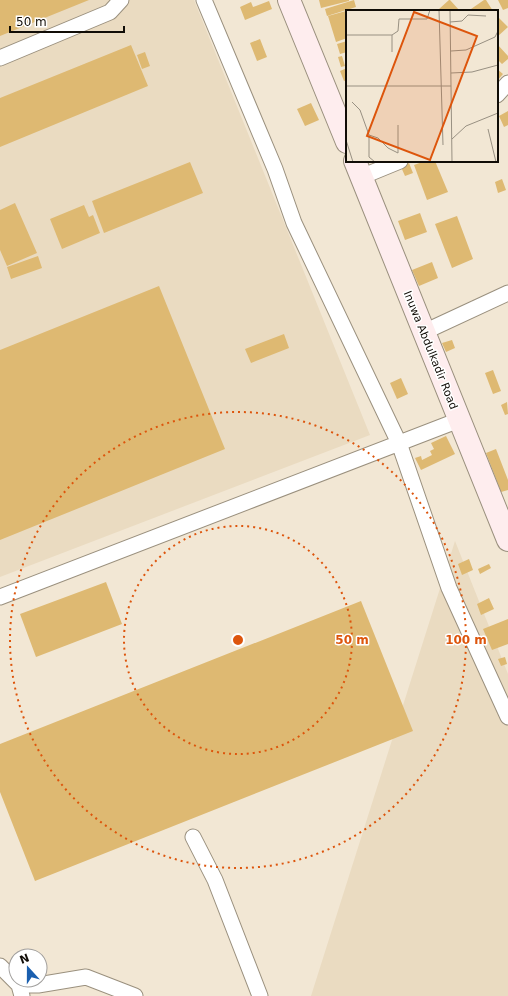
<svg xmlns="http://www.w3.org/2000/svg" width="508" height="996" font-family="'DejaVu Sans',sans-serif">
<style>
.built{fill:#eadbc1}
.building{fill:#deb972}
.lines{fill:none;stroke-linecap:round;stroke-linejoin:round}
.street-casing{stroke:#9a907e;stroke-width:17}
.secondary-casing{stroke:#9a907e;stroke-width:24}
.street{stroke:#fff;stroke-width:15}
.secondary{stroke:#feedee;stroke-width:22}
.ring{fill:none;stroke:#dd550c;stroke-width:2;stroke-dasharray:2 4}
.labels{text-anchor:middle;stroke-width:3;stroke-linejoin:round;paint-order:stroke}
.street-label{font-size:11px;fill:#110d07;stroke:#fff}
.inset-road{fill:none;stroke:#989082;stroke-width:1}
.view{fill:#dd550c;fill-opacity:0.15;stroke:#dd550c;stroke-width:2}
.inset-edge{fill:none;stroke:#110d07;stroke-width:2}
.centre{fill:#dd550c;stroke:#fff;stroke-width:2}
.ring-label{font-size:12px;text-anchor:middle;font-weight:bold;fill:#dd550c;stroke:#fff;stroke-width:3;stroke-linejoin:round;paint-order:stroke}
</style>
<rect width="100%" height="100%" fill="#f2e7d4"/>
<path class="built" d="M0 0H194L370 435 0 577Z
M455 541 508 674V996H311Z"/>
<path class="building" d="M0 0H89L0 36Z
M319 0H349V1L321 8Z
M354 0 356 7 327 16 325 9Z
M449 0H450L460 11H440L439 9Z
M484 0H486L493 11H472L471 9Z
M498 0H508V8L503 10Z
M269 1 272 9 245 20 240 7 251 2 253 7Z
M353 9 354 11H347V38L336 42 328 16Z
M499 18 508 27 497 37V19Z
M260 39 267 57 257 61 250 43Z
M347 41V52L340 54 337 44Z
M497 44 508 56V59L502 64 497 59Z
M131 45 148 86 0 147V98Z
M145 52 150 66 142 69 137 55Z
M342 56 345 66 341 67 338 57Z
M347 68V80L344 81 340 71Z
M497 69 503 74 497 81Z
M311 103 319 120 305 126 297 109Z
M508 111V125L504 127 499 116Z
M425 161H435L448 192 427 200 414 165Z
M190 162 203 193 104 233 92 201Z
M409 163 413 173 405 176 401 167Z
M502 179 506 190 498 193 495 182Z
M15 203 37 253 7 266 0 250V210Z
M84 205 89 217 93 215 100 233 62 249 50 219Z
M420 213 427 232 405 240 398 221Z
M457 216 473 259 452 268 435 224Z
M38 256 42 268 11 279 7 267Z
M432 262 438 278 419 286 412 270Z
M159 286 225 449 0 540V350Z
M284 334 289 348 251 363 245 349Z
M452 340 455 348 446 352 442 343Z
M493 370 501 391 493 394 485 373Z
M401 378 408 394 397 399 390 383Z
M507 402 508 414 505 415 501 405Z
M446 436 455 454 421 470 415 458 421 456 422 460 432 455 430 451 434 449 431 443Z
M496 449 508 480V490L501 492 486 453Z
M469 559 473 570 462 575 458 564Z
M489 564 491 568 480 574 478 569Z
M106 582 122 624 36 657 20 614Z
M489 598 494 609 481 615 477 604Z
M361 601 413 731 35 881 0 792V744Z
M508 619V644L492 650 483 629Z
M505 657 507 664 501 666 498 659Z"/>
<g class="lines">
<defs>
<path id="street" d="M204 0 275 169 294 223 399 443 449 588 508 717
M0 58 110 12 121 0
M497 95 508 83
M361 177 400 161
M424 332 508 293
M0 597 459 420
M193 837 215 880 260 996
M0 966 19 985 22 996
M19 985H38L86 977 135 996"/>
<path id="secondary" d="M289 0 347 142
M355 161 508 540"/>
</defs>
<use href="#street" class="street-casing"/>
<use href="#secondary" class="secondary-casing"/>
<use href="#street" class="street"/>
<use href="#secondary" class="secondary"/>
</g>
<g class="ring">
<circle cx="238" cy="640" r="114"/>
<circle cx="238" cy="640" r="228"/>
</g>
<g class="labels">
<g class="street-label">
<text transform="translate(431 350) rotate(68)" y="4">Inuwa Abdulkadir Road</text>
</g>
</g>
<g transform="translate(346 10)">
<rect width="152" height="152" fill="#f2e7d4"/>
<path class="inset-road" d="M93 0 97 135M104 0 106 152M104 12 116 11 122 5 140 6M1 25H46L52 21 53 9H81L84 0M105 41 120 40 149 27 152 21M46 42V25M105 63 126 62 152 55M0 76H105M6 92 14 100 23 125V147L29 152M142 119 150 152M23 125 32 128 42 138 52 143V115M106 129 120 116 152 103M0 130 7 152"/>
<path class="view" d="M68 2 131 26 84 150 21 126Z"/>
<rect width="152" height="152" class="inset-edge"/>
</g>
<circle cx="238" cy="640" r="6" class="centre"/>
<g class="ring-label">
<text x="352" y="644">50 m</text>
<text x="466" y="644">100 m</text>
</g>
<g transform="translate(28 968) rotate(339)"><circle r="19" fill="#ffffff" stroke="#a09e9c"/>
<path d="M0-3L7 15L0 10L-7 15Z" fill="#1a5faf"/>
<text y="-6" font-size="11" font-weight="bold" text-anchor="middle" fill="#110d07">N</text>
</g>
<path d="M10 26v6h114v-6" fill="none" stroke="#110d07" stroke-width="2"/>
<text x="16" y="26" font-size="12" fill="#110d07" stroke="#ffffff" stroke-width="3" paint-order="stroke">50 m</text>
</svg>
